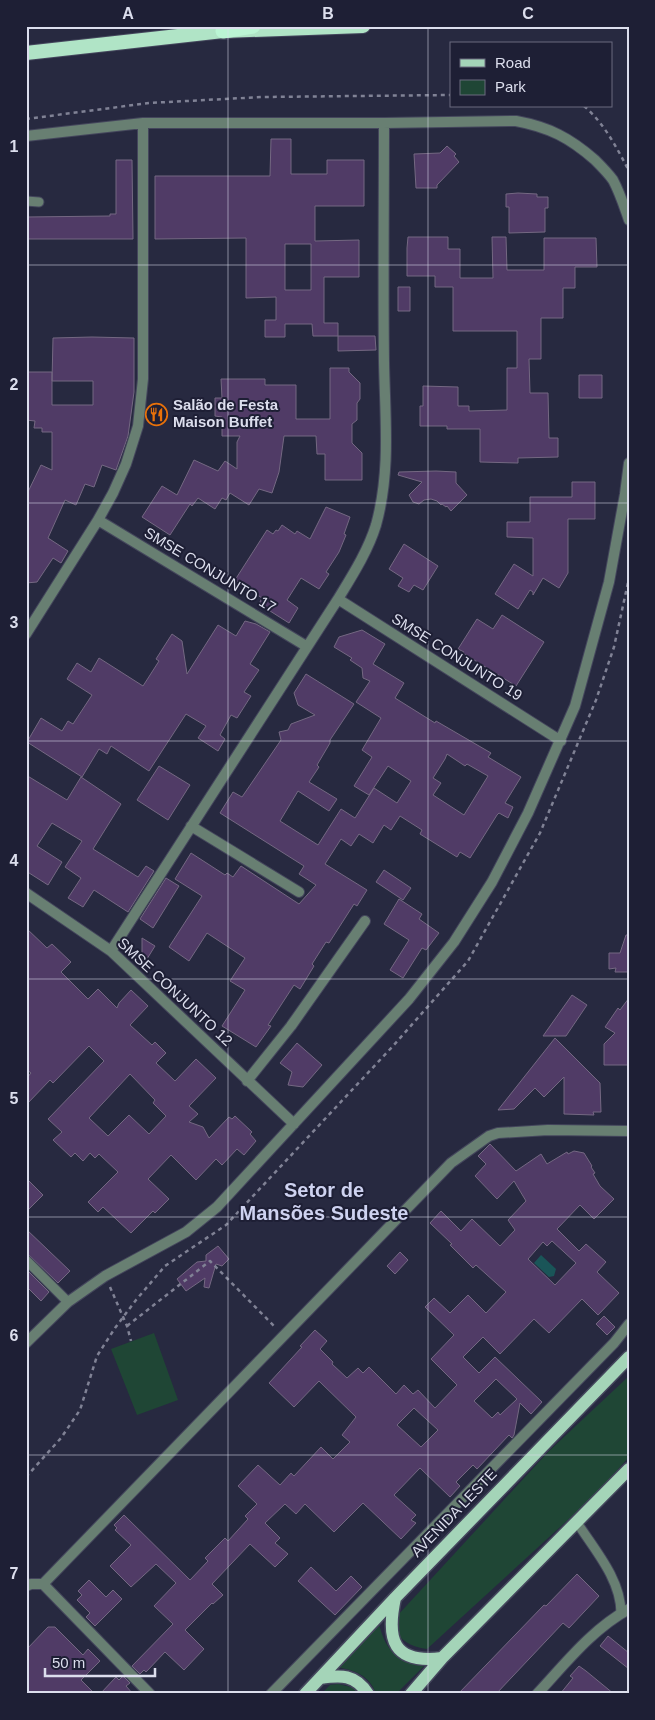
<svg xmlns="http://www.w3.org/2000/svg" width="655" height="1720" font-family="Helvetica,sans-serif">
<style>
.green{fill:#1f4635}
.water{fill:#1a5558}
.building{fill:#503b66;stroke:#746882;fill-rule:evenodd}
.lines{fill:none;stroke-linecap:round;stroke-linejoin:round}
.service-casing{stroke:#44465c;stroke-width:11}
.minor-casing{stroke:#44465c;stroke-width:12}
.primary-casing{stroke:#44465c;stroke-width:15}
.trunk-casing{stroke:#44465c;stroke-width:16}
.motorway-casing{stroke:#44465c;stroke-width:18}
.path{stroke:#808295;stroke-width:2.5;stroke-dasharray:4 4;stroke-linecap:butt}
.service{stroke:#687f72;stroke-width:9}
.minor{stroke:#687f72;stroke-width:10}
.primary{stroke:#a4d4b8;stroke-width:12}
.trunk{stroke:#b0e4c6;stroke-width:14}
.motorway{stroke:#bbf5d4;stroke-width:15}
.grid{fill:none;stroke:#dcdeed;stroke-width:1;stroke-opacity:0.55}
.labels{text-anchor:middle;stroke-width:4;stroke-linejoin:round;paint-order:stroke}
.poi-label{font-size:15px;font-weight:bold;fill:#dcdeed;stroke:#1e1f35;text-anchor:start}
.street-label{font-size:15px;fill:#dcdeed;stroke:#1e1f35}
.district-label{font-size:20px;font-weight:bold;fill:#ced2f0;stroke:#1e1f35}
.neatline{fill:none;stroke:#dcdeed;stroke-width:2}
.grid-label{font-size:16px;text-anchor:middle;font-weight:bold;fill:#dcdeed}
</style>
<rect width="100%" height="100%" fill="#272940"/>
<path class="green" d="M154 1333 178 1400 137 1415 111 1349Z
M629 1376V1457L594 1496 427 1649C414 1647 406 1644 397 1634V1616L549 1451Z
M379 1624C386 1652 397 1661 426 1664L396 1694H376C370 1675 354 1670 336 1667Z
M338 1684 355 1688 360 1694H321L330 1685Z"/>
<path class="water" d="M541 1255 556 1269 554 1276 549 1277 534 1263Z"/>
<path class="building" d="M271 139H291V174H327V160H364V206H315V241L359 240V277H324V323H338V336H375L376 350 338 351V336H313L312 324H285V337H265V320H276V297L246 298V238L155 239V176H270ZM285 244H311V290H285Z
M447 146 456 154 454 156 459 162 437 185V188H416L414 154 440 153Z
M116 160H132L133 239H26V217L110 216V214H116Z
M518 193 537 194V197H548V208H545V232L509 233V207H506V194Z
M408 237H448V249H460V278H493L492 237H506L507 270H544V238H596L597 267H575V288H563V318H541V359H529L530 393H548L549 438H558V457L518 458V463L480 462V429H447V426H420V406H423V386L458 387V406H469V411L507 410V368H517V331H453V287H435V276H407V248Z
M398 287H410V311H398Z
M92 337 134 338V392L128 436 116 470 102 465 94 487 85 484 76 505 65 500 48 538 68 551 61 563 53 558 37 582 26 583V496L41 465 52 470V432H42V428H34L35 421 26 420V372H52V405H93V381H52L53 338Z
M330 368H349V372L360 383V399L357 403V420L352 424V443L362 453V480H325V454H317L316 436H284L279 472 272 493 259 489 249 505 230 493 226 500 222 498 215 509 198 498 192 506 190 504 170 535 142 517 162 486 177 495 194 460 218 471 225 461 237 469V442L240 436H222V417L215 416V398H222L221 379H265V385H296V419H330Z
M579 375H602V398H579Z
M436 471 456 472V483L467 495 451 511 447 506 446 507 442 504 441 505 437 501 431 499 424 500 419 504 413 502 409 495 422 482 398 475 399 472Z
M572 482H595V519H568V573L559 588 543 578 533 595V592L530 590 518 609 495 594 514 564 533 576V538L507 537V522H530V497H572Z
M326 507 350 517 344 534 346 535 339 552 326 572 329 574 319 589 301 578 287 600 298 608 289 623 259 604 262 598 235 580 267 530 273 534 276 530 278 531 282 525 295 534 297 531 310 539Z
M404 544 438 566 423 590 414 585 409 592 398 586 403 578 389 569Z
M502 615 544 642 516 686 463 653 464 652 458 649 477 619 493 629Z
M245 621 256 624 270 632 250 664 259 670 244 692 251 696 237 718 231 715 220 735 225 739 218 751 198 738 206 726 186 714 149 771 111 746 107 754 99 749 82 777 27 742 41 718 62 731 68 721 73 724 92 695 67 679 77 663 91 672 99 658 143 686 159 661 156 659 172 634 182 641 187 674 218 625 236 636Z
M362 630 385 644 373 664 404 683 395 698 435 723 436 721 491 753 488 757 521 777 505 803 513 807 508 818 499 813 497 815 470 858 460 852 457 857 420 834 422 830 400 816 391 830 384 825 373 843 359 834 351 846 341 839 325 864 367 890 357 906 354 904 329 943 326 942 312 964 314 966 300 989 294 985 268 1025 271 1026 256 1047 222 1026 245 990 230 981 245 958 207 933 189 961 169 947 202 896 175 879 191 853 225 875 227 873 233 877 241 866 299 904 316 885 299 874 304 866 220 813 233 792 242 797 281 740 279 732 288 730 291 724 315 715 298 705 294 693 306 674 354 704 330 740V743L317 765 319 767 309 782 337 799 329 811 298 791 280 821 318 845 341 809 355 818 374 788 397 803 411 781 388 766 369 795 354 786 372 757 362 750 381 718 356 702 370 681 363 678 362 668 350 660 352 658 334 647 339 637ZM447 754 465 766 467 764 488 776 464 815 433 795 441 783 433 778 445 759Z
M159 766 190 785 168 820 137 800Z
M26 775 67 800 81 777 121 804 93 849 138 877 146 866 154 871 128 912 94 890 83 907 68 898 81 878 65 867 82 841 52 823 37 846 62 862 48 885 26 871Z
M384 870 411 888 403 900 376 882Z
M166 878 179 886 153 928 140 919Z
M399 899 422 914 419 919 439 933 426 950 422 948 403 978 390 970 409 940 384 924Z
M26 928 47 948 52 944 71 962 61 972 88 999 98 989 117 1008 119 1003 131 990 148 1006 130 1025 152 1045 155 1042 166 1053 156 1063 175 1081 196 1059 216 1078 189 1106 198 1114 189 1122 203 1127 209 1138 229 1117 232 1119 235 1116 252 1132 250 1134 256 1141 244 1155 237 1149 222 1165 216 1159 196 1180 171 1155 148 1179 169 1199 155 1213 153 1211 131 1233 103 1207 98 1212 88 1202 118 1172 99 1154 95 1158 90 1153 83 1161 75 1153 71 1157 53 1140 62 1132 48 1119 104 1061 89 1046 53 1083 50 1080 26 1105V1079L31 1073 26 1069ZM130 1074 155 1100 153 1103 166 1116 149 1134 129 1115 108 1136 89 1118Z
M626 935H629V972H615L616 968 609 969V953H620Z
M142 938 155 946 142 967Z
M572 995 587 1005 566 1036H543Z
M629 998V1065H604V1044L615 1033 605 1027 618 1008 620 1010Z
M555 1038 600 1083 601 1112H593L594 1115 564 1114V1077L544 1097 535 1088 514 1109 498 1110Z
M297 1043 322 1065 303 1087 288 1085 292 1072 280 1063Z
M490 1144 516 1171 541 1154 547 1164 567 1152 568 1154 574 1151 584 1153 592 1166 591 1167 595 1173 593 1174 600 1186 614 1199 594 1219 580 1205 557 1229 579 1251 586 1244 606 1262 597 1272 619 1293 598 1315 582 1299 549 1333 534 1319 500 1354 483 1337 463 1357 479 1373 495 1357 542 1402 531 1414 520 1403 514 1435 512 1438 509 1435 477 1469 473 1465 456 1482 460 1486 450 1497 420 1468 394 1495 416 1515 411 1520 416 1523 401 1539 363 1503 334 1532 305 1504 296 1514 285 1504 265 1523 280 1538 275 1543 288 1554 275 1567 250 1544 212 1584 223 1595 213 1604 212 1603 185 1630 204 1649 184 1670 165 1652 146 1672 144 1670 140 1674 132 1666 173 1624 154 1606 176 1583 156 1564 131 1587 110 1566 131 1545 115 1530 117 1528 114 1525 124 1515 190 1580 208 1561 205 1558 225 1538 228 1541 248 1519 245 1516 257 1504 238 1486 258 1465 280 1485 291 1473 294 1476 321 1447 333 1459 350 1442 342 1435 356 1417 319 1381 294 1407 269 1383 302 1347 300 1346 315 1330 327 1341 320 1349 333 1362 332 1364 347 1378 358 1368 363 1373 369 1367 396 1394 404 1385 413 1394 418 1390 435 1408 457 1385 431 1359 454 1335 425 1307 434 1298 450 1313 468 1295 486 1313 506 1292 476 1265 473 1268 450 1245 452 1244 430 1223 441 1211 461 1231 472 1219 500 1246 515 1230 508 1220 526 1201 514 1181 497 1199 475 1176 486 1164 478 1156ZM552 1241 576 1263 555 1285 528 1259 543 1242 547 1246ZM496 1379 517 1399 500 1415 498 1412 492 1418 474 1401ZM414 1408 438 1430 421 1447 397 1425Z
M26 1178 43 1195 26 1212Z
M26 1229 70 1271 58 1283 30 1256 26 1254Z
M218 1246 229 1259 222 1266 216 1264 209 1288 204 1287 205 1278 186 1291 177 1279 197 1262 206 1261V1255Z
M400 1252 408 1260 395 1274 387 1266Z
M26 1269 49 1292 41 1301 26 1286Z
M604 1316 615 1327 607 1335 596 1324Z
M311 1567 336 1591 351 1576 362 1587 335 1615 298 1581Z
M577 1574 599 1596 569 1628 563 1623 496 1694H458L544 1605 546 1606Z
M89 1580 106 1597 113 1590 122 1599 95 1626 86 1617 90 1613 77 1600 82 1595 78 1591Z
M48 1627H55L83 1655 88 1649 100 1661 81 1680 95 1694H26V1650Z
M608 1636 629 1653V1669L600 1646Z
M579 1666 586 1671 614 1694H560L573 1678 570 1676Z
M123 1676 130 1683 126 1686 133 1694H100L116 1677 119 1680Z"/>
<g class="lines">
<defs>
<path id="service" d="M26 201 39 202
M26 1260 68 1302
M576 1521C594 1549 621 1579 621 1613"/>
<path id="minor" d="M26 136 143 123H384L516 121C549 127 570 138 595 160 601 166 608 173 613 180 620 193 624 206 629 220
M98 520 306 646
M338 599 561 741
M26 634 98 520 113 493 126 464 138 426 143 379V123
M191 826 299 892
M26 893 111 951 294 1124
M111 951 338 599C352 576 368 551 376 525 391 471 385 417 384 362 383 283 384 203 384 123
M247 1081 291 1026 365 921
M26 1343 68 1302 105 1276 186 1232 217 1207 409 999 454 942 492 882 528 813 575 706 609 582 625 494 629 463
M43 1584 451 1163 489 1136 498 1133 548 1130 629 1131
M26 1586 31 1584H43L150 1694
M271 1694 614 1343 629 1324
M537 1694C565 1664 592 1629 629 1609"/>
<path id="primary" d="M395 1598C386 1640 393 1664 442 1658
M320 1678C341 1675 355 1674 368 1694
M305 1694 395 1598 629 1357
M411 1694 442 1658 629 1469"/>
<path id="trunk" d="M26 53 223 31 363 26"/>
<path id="motorway" d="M223 31 253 26"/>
</defs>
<use href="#service" class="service-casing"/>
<use href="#minor" class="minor-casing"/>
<use href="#primary" class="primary-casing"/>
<use href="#trunk" class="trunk-casing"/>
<use href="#motorway" class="motorway-casing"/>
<path class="path" d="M584 106C604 123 617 148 629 171
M26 119 149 103 262 97 451 95
M110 1287 127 1326 131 1341
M127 1326 210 1261 275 1327
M26 1477 61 1438 80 1410 97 1356 115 1328 136 1300 165 1266 226 1225 393 1046 468 961 540 833 596 700 614 647 629 578"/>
<use href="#service" class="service"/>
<use href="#minor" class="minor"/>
<use href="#primary" class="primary"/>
<use href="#trunk" class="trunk"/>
<use href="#motorway" class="motorway"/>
</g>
<path class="grid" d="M228 26V1694M428 26V1694M26 265H629M26 503H629M26 741H629M26 979H629M26 1217H629M26 1455H629"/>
<defs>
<symbol id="restaurant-ring" viewBox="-11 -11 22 22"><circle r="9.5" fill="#1e1f35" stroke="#e8710a" stroke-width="1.5"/><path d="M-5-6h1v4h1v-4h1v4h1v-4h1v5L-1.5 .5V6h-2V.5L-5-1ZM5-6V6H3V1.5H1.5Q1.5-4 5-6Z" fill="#e8710a"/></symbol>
</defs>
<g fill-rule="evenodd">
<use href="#restaurant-ring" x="144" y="402" width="25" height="25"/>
</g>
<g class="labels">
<g class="poi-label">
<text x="173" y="410">Salão de Festa<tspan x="173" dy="17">Maison Buffet</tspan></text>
</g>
<g class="street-label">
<text transform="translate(210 570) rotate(31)" y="5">SMSE CONJUNTO 17</text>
<text transform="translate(457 657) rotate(32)" y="5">SMSE CONJUNTO 19</text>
<text transform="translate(175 992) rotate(43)" y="5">SMSE CONJUNTO 12</text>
<text transform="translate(454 1513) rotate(-46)" y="5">AVENIDA LESTE</text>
</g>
<g class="district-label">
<text x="324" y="1197">Setor de<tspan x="324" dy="23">Mansões Sudeste</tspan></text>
</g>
</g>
<rect width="655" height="1720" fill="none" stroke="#1e1f35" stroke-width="55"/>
<rect x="450" y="42" width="162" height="65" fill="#1e1f35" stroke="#6a6b7f"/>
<rect x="460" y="59" width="25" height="8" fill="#a4d4b8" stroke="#6a6b7f"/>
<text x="495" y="68" font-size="15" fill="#dcdeed">Road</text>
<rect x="460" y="80" width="25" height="15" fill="#1f4635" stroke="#6a6b7f"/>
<text x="495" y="92" font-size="15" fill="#dcdeed">Park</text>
<path d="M45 1668v8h110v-8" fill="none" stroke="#dcdeed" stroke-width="2.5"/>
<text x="52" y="1668" font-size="15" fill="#dcdeed" stroke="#1e1f35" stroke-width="4" paint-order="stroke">50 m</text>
<rect x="28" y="28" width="600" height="1664" class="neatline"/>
<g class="grid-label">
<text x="128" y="19">A</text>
<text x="328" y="19">B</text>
<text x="528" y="19">C</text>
<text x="14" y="152">1</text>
<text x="14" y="390">2</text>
<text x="14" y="628">3</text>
<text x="14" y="866">4</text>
<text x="14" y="1104">5</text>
<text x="14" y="1341">6</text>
<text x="14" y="1579">7</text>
</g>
</svg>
